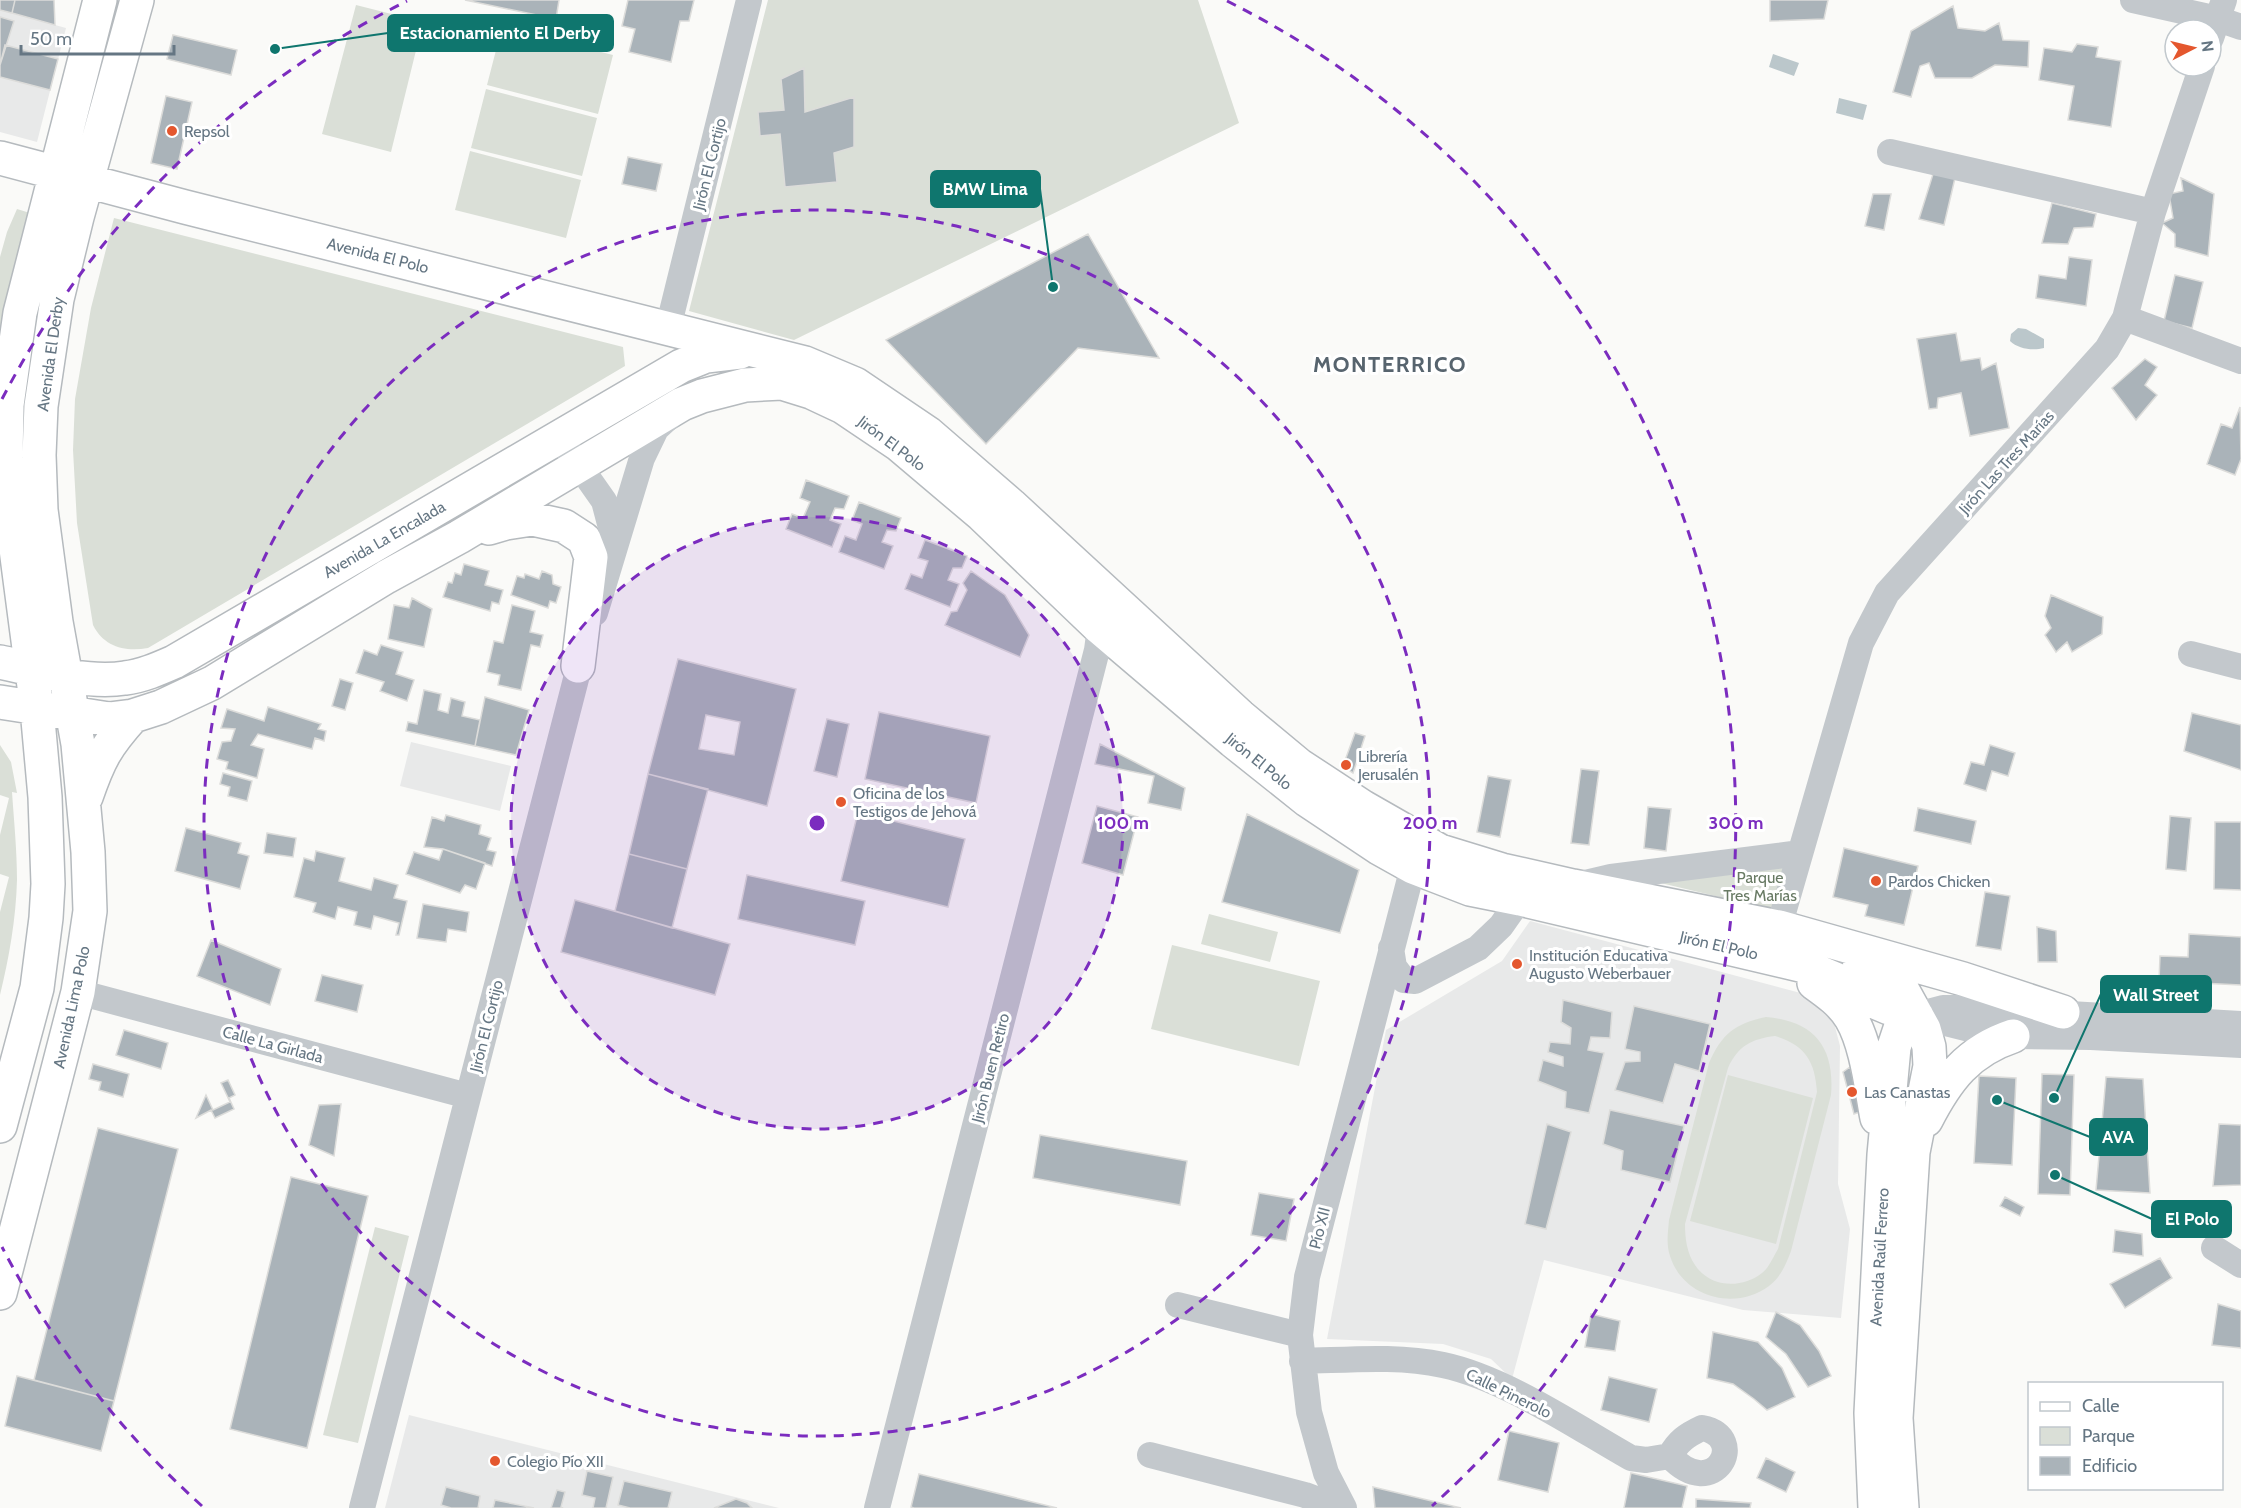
<svg xmlns="http://www.w3.org/2000/svg" width="2241" height="1508" font-family="Cabin,sans-serif">
<style>
.built{fill:#e8e9e9}
.green{fill:#dadfd7;fill-rule:evenodd}
.water{fill:#bbc7cb}
.building{fill:#aab3b9;stroke:#dcdcda;stroke-width:1.5;fill-rule:evenodd}
.lines{fill:none;stroke-linecap:round;stroke-linejoin:round}
.major-casing{stroke:#b5babe;stroke-width:36}
.minor{stroke:#c3c8cc;stroke-width:26}
.major{stroke:#fff;stroke-width:33}
.ring{fill:none;stroke:#7b2cbf;stroke-width:3;stroke-dasharray:10 8}
.poi-dot{fill:#e4572e;stroke:#fff;stroke-width:2}
.labels{text-anchor:middle;stroke-width:6;stroke-linejoin:round;paint-order:stroke}
.poi-label{font-size:16px;fill:#657683;stroke:#fff;text-anchor:start}
.street-label{font-size:16px;fill:#657683;stroke:#fff}
.park-label{font-size:16px;fill:#687a64;stroke:#fff}
.district-label{font-size:22px;font-weight:bold;letter-spacing:1.5px;fill:#57646e;stroke:#fff}
.centre{fill:#7b2cbf;stroke:#fff;stroke-width:3}
.ring-label{font-size:18px;text-anchor:middle;font-weight:bold;fill:#7b2cbf;stroke:#fff;stroke-width:6;stroke-linejoin:round;paint-order:stroke}
.leader{fill:none;stroke:#0f766e;stroke-width:2}
.callout-dot{fill:#0f766e;stroke:#fff;stroke-width:2}
.callout{fill:#0f766e;stroke:#0f766e;stroke-width:2}
.callout-label{font-size:18px;text-anchor:middle;font-weight:bold;fill:#fff}
</style>
<rect width="100%" height="100%" fill="#fafaf8"/>
<path class="built" d="M0 10 66 28 37 142 0 132Z
M411 742 511 766 500 811 400 786Z
M1530 921 1808 995 1833 1019 1840 1046 1838 1184 1850 1229 1841 1318 1743 1310 1544 1260 1512 1379 1491 1359 1443 1344 1327 1339 1386 1030 1502 961Z
M409 1415 779 1508H385Z"/>
<path class="green" d="M768 0H1198L1239 123 794 340 689 311Z
M356 5 423 22 391 152 322 134Z
M502 27 613 55 598 114 487 85Z
M486 89 597 118 582 176 471 148Z
M470 151 581 180 566 238 455 210Z
M17 209 30 213 0 340V257L7 232Z
M114 218 623 347 625 366 148 648C125 652 104 647 93 625L77 523 73 450 75 399 91 308Z
M0 745 11 762 17 793 12 792C14 821 17 851 17 880 16 919 9 958 0 995V912L9 877 0 874V835L9 798 0 795Z
M1788 862 1774 910 1644 879Z
M1209 914 1278 932 1270 962 1201 944Z
M1172 945 1320 981 1299 1066 1151 1029Z
M1766 1017C1814 1021 1835 1047 1831 1095L1791 1251C1786 1264 1781 1277 1769 1286 1736 1311 1683 1298 1670 1256 1666 1244 1668 1232 1669 1220L1709 1063C1722 1034 1734 1024 1766 1017ZM1775 1036C1805 1045 1815 1061 1817 1092L1778 1249C1773 1257 1769 1268 1762 1273 1742 1289 1710 1288 1695 1265 1687 1253 1685 1239 1685 1224L1728 1068C1738 1046 1751 1039 1775 1036Z
M1728 1075 1813 1098 1776 1244 1690 1221Z
M375 1227 409 1236 358 1443 323 1435Z"/>
<path class="water" d="M1773 54 1799 63 1794 76 1769 67Z
M1839 98 1867 105 1863 120 1836 113Z
M2018 328 2026 329 2044 339V348C2033 351 2018 349 2010 341L2011 334Z"/>
<path class="building" d="M0 0H15L12 13 0 10Z
M15 0H54L55 25 12 13Z
M465 0H559L556 19Z
M628 0H694L689 21H680L671 62 629 52 635 29 622 26Z
M1770 0H1828L1824 19 1770 21Z
M1953 6 1958 28 1985 31 1999 23 2003 40 2029 41 2028 67 1995 65 1972 78H1935L1929 63 1920 66 1911 97 1893 92 1911 31Z
M0 17 14 21 0 65Z
M173 35 237 50 231 75 167 59Z
M2077 44 2098 47 2096 57 2121 61 2111 127 2068 120 2074 86 2039 80 2044 48 2072 52Z
M5 45 58 59 50 90 0 77V65Z
M804 68 805 112 854 97V147L834 153 837 182 785 187 780 134 760 136 758 112 784 110 781 79Z
M166 96 192 102 177 169 151 163Z
M628 157 662 164 656 191 622 184Z
M1933 174 1955 178 1944 225 1919 219Z
M2181 178 2214 194 2208 256 2175 247V234L2162 223 2173 218 2169 194 2183 191Z
M1873 194H1891L1884 230 1865 226Z
M2052 203 2096 214 2093 227 2074 228 2068 244 2042 243Z
M1088 234 1159 358 1078 348 986 444 886 340Z
M2069 257 2092 260 2086 306 2036 298 2039 275 2066 279Z
M2175 275 2203 282 2192 328 2164 321Z
M1956 333 1961 361 1980 358 1982 370 1996 363 2009 428 1970 436 1961 393 1938 398 1937 408 1929 409 1917 339Z
M2145 359 2157 367 2145 385 2157 395 2136 420 2112 388Z
M2240 407 2241 459 2235 475 2207 464 2221 424 2232 428Z
M806 480 849 496 844 509 835 508 830 520 841 524 832 547 786 529 792 514 803 518 810 502 800 498Z
M859 502 901 518 896 531 887 530 882 542 893 546 884 569 839 552 845 536 856 540 862 524 852 520Z
M925 540 967 556 962 568H953L948 580 959 584 950 607 905 589 911 574 922 578 928 561 918 558Z
M464 564 489 571 485 585 503 590 499 604 492 602 490 611 443 597 448 582 452 583 455 573 461 575Z
M542 571 552 575 553 584 561 587 556 603 550 601 548 608 511 595 517 576 524 578 525 574 539 579Z
M971 571 1005 595 1029 635 1020 657 945 625 951 612 957 611 967 590 963 583Z
M2051 595 2103 617 2102 634 2072 652 2067 642 2056 652 2045 635 2051 628 2045 616Z
M412 598 432 609 424 647 388 639 394 605 409 608Z
M512 605 535 611 530 632 543 635 540 647 531 645 521 690 498 685 500 675 487 672 494 641 503 643Z
M381 645 403 652 396 674 414 680 407 701 380 691 384 682 356 673 364 650 377 655Z
M678 659 796 689 767 806 648 774ZM706 715 740 722 734 755 699 749Z
M340 679 353 683 345 710 332 706Z
M424 690 441 694 438 710 448 713 451 698 465 702 462 716 480 720 475 746 406 731 408 722 417 724Z
M485 697 529 710 516 755 475 746Z
M268 707 321 724 318 729 326 731 324 741 315 738 312 749 258 734 251 745 264 749 257 778 226 769 228 762 217 759 222 742 231 741 235 729 221 728 227 709 264 721Z
M879 712 990 736 976 803 865 779Z
M2192 713 2241 725V770L2184 751Z
M827 719 849 724 837 777 814 771Z
M1355 733 1365 736 1353 773 1343 766Z
M1100 744 1185 788 1181 810 1148 803 1154 776 1095 764Z
M1990 745 2015 753 2008 776 1992 771 1986 791 1964 784 1971 762 1984 765Z
M1581 769 1599 771 1589 845 1571 843Z
M223 773 252 781 247 801 228 796 230 787 220 784Z
M648 774 708 789 687 869 629 854Z
M1488 776 1511 780 1500 837 1477 832Z
M1097 806 1138 817 1123 875 1082 863Z
M1648 807 1671 809 1666 851 1644 848Z
M1918 808 1976 821 1971 844 1914 831Z
M858 812 965 839 948 907 841 881Z
M1247 814 1359 870 1340 933 1222 902Z
M446 815 481 825 479 834 491 838 487 850 496 852 492 866 443 849 424 847 432 817 444 821Z
M2170 816 2191 818 2186 871 2166 869Z
M2215 822H2241V890L2214 889Z
M186 828 241 843 238 853 249 856 240 889 175 871Z
M267 833 296 838 293 857 264 853Z
M1844 848 1918 866 1904 925 1865 916 1868 905 1833 897Z
M443 849 485 863 476 889 465 885 460 893 406 874 414 852 439 860Z
M316 851 345 858 339 881 371 890 374 878 398 885 394 898 407 901 399 935H396L399 923 374 916 371 929 354 925 357 912 338 907 335 919 313 912 316 903 294 897 304 858 314 861Z
M629 854 687 869 672 928 615 911Z
M747 875 865 901 855 945 738 919Z
M1985 892 2010 896 2001 950 1976 946Z
M575 900 730 944 715 995 561 952Z
M423 904 469 912 466 932 448 929 446 942 417 938Z
M2037 927 2056 931 2057 962H2038Z
M2189 934 2241 937V985L2159 981 2160 956 2188 957Z
M211 940 281 969 270 1005 197 976Z
M322 975 363 985 357 1012 315 1001Z
M1563 1000 1612 1012 1610 1038 1591 1037 1588 1050 1604 1053 1589 1113 1565 1108 1566 1092 1538 1081 1543 1060 1563 1066V1057L1548 1052 1550 1042 1570 1044 1571 1028 1561 1022Z
M1634 1006 1710 1024 1699 1071 1675 1064 1663 1103 1615 1090 1625 1062 1640 1061V1052L1625 1049Z
M124 1030 168 1043 161 1069 116 1055Z
M93 1064 129 1074 123 1097 99 1090 101 1082 89 1079Z
M1850 1067 1862 1111 1854 1114 1843 1072Z
M2042 1074 2074 1075 2070 1195 2038 1194Z
M1979 1076 2016 1078 2012 1165 1974 1163Z
M2106 1077 2143 1079 2150 1193 2096 1190Z
M228 1080 235 1095 229 1098 234 1109 215 1118 211 1110 196 1118 206 1095 213 1110 230 1102 221 1083Z
M341 1104 334 1156 309 1145 319 1105Z
M1610 1110 1684 1126 1670 1182 1621 1170 1623 1151 1603 1144Z
M1547 1124 1571 1132 1546 1229 1525 1224Z
M2219 1124 2241 1125V1185L2213 1186Z
M98 1128 178 1149 114 1401 34 1380Z
M1040 1135 1187 1161 1180 1205 1033 1178Z
M291 1177 368 1196 307 1448 230 1429Z
M1259 1193 1294 1199 1286 1241 1251 1235Z
M2005 1197 2024 1207 2020 1216 2000 1206Z
M2115 1230 2142 1234 2143 1256 2113 1252Z
M2160 1258 2172 1278 2125 1308 2110 1284Z
M2218 1304 2241 1311V1348L2212 1345Z
M1776 1312 1800 1325 1819 1351 1831 1376 1808 1387 1786 1354 1766 1337Z
M1591 1314 1620 1321 1615 1351 1585 1347Z
M1713 1332 1758 1342 1782 1368 1795 1397 1767 1410 1754 1399 1733 1384 1707 1378Z
M17 1376 114 1401 101 1451 5 1426Z
M1609 1377 1657 1389 1649 1422 1601 1410Z
M1509 1431 1559 1443 1548 1492 1498 1480Z
M1766 1458 1795 1472 1786 1492 1757 1478Z
M587 1471 613 1477 606 1508H593L595 1498 582 1495Z
M1631 1473 1687 1486 1682 1508H1624Z
M919 1474 1057 1508H914L911 1507Z
M624 1481 672 1492 668 1508H630L618 1505Z
M446 1487 480 1496 478 1508H451L441 1505Z
M1373 1487 1461 1508H1375Z
M557 1490 565 1492 561 1507 563 1508H551Z
M736 1499 747 1503 752 1508H714Z
M1696 1499 1751 1503 1750 1508H1696Z
M495 1500 534 1508H493Z"/>
<g class="lines">
<defs>
<path id="major" d="M0 158 185 207 757 351 805 363 855 384 929 434 1011 505 1240 716 1299 765 1363 807 1440 851 1502 870 1573 886 1779 927 1963 979 2063 1012
M489 528 506 523 532 519 564 526 584 539 591 557 578 666
M0 662C37 670 87 684 125 678 142 676 158 669 174 662L681 366 706 356 740 352
M0 702 109 719 133 716 161 707 212 683 386 577 459 537 682 404 702 396 745 385 782 383 811 392 843 407 898 444 982 515 1100 628 1233 741 1307 800 1379 848 1413 867 1470 889 1520 899 1804 966 1840 981 1870 1000 1889 1008 1917 1016
M86 797C99 759 106 746 133 716
M1859 959 1882 973 1903 991 1924 1029 1929 1047 1930 1066 1913 1152 1896 1418 1902 1508
M1814 983C1828 993 1842 1003 1851 1018 1867 1045 1871 1088 1877 1118
M1926 1120C1947 1079 1968 1051 2013 1036
M0 1126 37 988 46 918 48 884 45 797 37 709 10 503 6 458 7 405 20 313 100 0
M0 1293 78 992 90 911 88 852 78 744 56 622 41 510 39 455 41 406 57 299 77 217 137 0
M1875 1508 1871 1413 1884 1155 1894 1047 1900 1029 1907 1022 1917 1016"/>
</defs>
<use href="#major" class="major-casing"/>
<path class="minor" d="M2133 0 2218 19 2241 27
M2211 38 2224 0
M1890 152 2153 212
M2125 318 2241 361
M668 328 749 0
M559 437 604 501 615 543
M595 613 642 458 656 429 669 417
M2191 654 2241 667
M1577 885 1611 877 1800 853
M1779 927 1861 643 1887 593 2107 349 2125 318 2153 212 2202 66
M1391 948 1394 967 1404 980 1415 981 1478 948 1501 926 1520 899
M78 992 468 1096
M1924 1013 1943 1008H1969L2241 1024
M1917 1016 1981 1032 2013 1036 2091 1037 2241 1045
M2214 1248 2241 1265
M1178 1305 1300 1335
M1302 1361C1348 1360 1397 1355 1443 1365 1505 1378 1576 1427 1631 1458L1646 1460 1670 1456
M1702 1428C1750 1437 1714 1504 1670 1456 1678 1441 1687 1435 1702 1428Z
M1150 1455 1305 1495 1339 1508
M362 1508 584 648
M877 1508 1097 650 1100 628
M1344 1508 1326 1473 1309 1412 1300 1335 1307 1277 1413 867"/>
<use href="#major" class="major"/>
</g>
<circle cx="817" cy="823" r="306" fill="#7b2cbf" fill-opacity=".12"/>
<g class="ring">
<circle cx="817" cy="823" r="306"/>
<circle cx="817" cy="823" r="613"/>
<path d="M202 1506A919 919 0 0 1 2 1247M2 399A919 919 0 0 1 407 1M1227 1A919 919 0 0 1 1432 1506"/>
</g>
<g class="poi-dot">
<circle cx="172" cy="131" r="6"/>
<circle cx="1346" cy="765" r="6"/>
<circle cx="841" cy="802" r="6"/>
<circle cx="1876" cy="881" r="6"/>
<circle cx="1517" cy="964" r="6"/>
<circle cx="1852" cy="1092" r="6"/>
<circle cx="495" cy="1461" r="6"/>
</g>
<g class="labels">
<g class="poi-label">
<text x="184" y="137">Repsol</text>
<text x="1358" y="762">Librería<tspan x="1358" dy="18">Jerusalén</tspan></text>
<text x="853" y="799">Oficina de los<tspan x="853" dy="18">Testigos de Jehová</tspan></text>
<text x="1888" y="887">Pardos Chicken</text>
<text x="1529" y="961">Institución Educativa<tspan x="1529" dy="18">Augusto Weberbauer</tspan></text>
<text x="1864" y="1098">Las Canastas</text>
<text x="507" y="1467">Colegio Pío XII</text>
</g>
<g class="street-label">
<text transform="translate(709 164) rotate(-76)" y="6">Jirón El Cortijo</text>
<text transform="translate(378 255) rotate(14)" y="6">Avenida El Polo</text>
<text transform="translate(50 354) rotate(-82)" y="6">Avenida El Derby</text>
<text transform="translate(892 443) rotate(37)" y="6">Jirón El Polo</text>
<text transform="translate(2006 462) rotate(-48)" y="6">Jirón Las Tres Marías</text>
<text transform="translate(384 539) rotate(-30)" y="6">Avenida La Encalada</text>
<text transform="translate(1259 761) rotate(39)" y="6">Jirón El Polo</text>
<text transform="translate(1719 945) rotate(13)" y="6">Jirón El Polo</text>
<text transform="translate(71 1007) rotate(-78)" y="6">Avenida Lima Polo</text>
<text transform="translate(486 1026) rotate(-76)" y="6">Jirón El Cortijo</text>
<text transform="translate(273 1044) rotate(15)" y="6">Calle La Girlada</text>
<text transform="translate(990 1068) rotate(-76)" y="6">Jirón Buen Retiro</text>
<text transform="translate(1319 1228) rotate(-76)" y="6">Pío XII</text>
<text transform="translate(1879 1257) rotate(-87)" y="6">Avenida Raúl Ferrero</text>
<text transform="translate(1509 1393) rotate(26)" y="6">Calle Pinerolo</text>
</g>
<g class="park-label">
<text x="1760" y="883">Parque<tspan x="1760" dy="18">Tres Marías</tspan></text>
</g>
<g class="district-label">
<text x="1390" y="372">MONTERRICO</text>
</g>
</g>
<circle cx="817" cy="823" r="9" class="centre"/>
<g class="ring-label">
<text x="1123" y="829">100 m</text>
<text x="1430" y="829">200 m</text>
<text x="1736" y="829">300 m</text>
</g>
<path class="leader" d="M275 49L388 33M1053 287L1040 189M2054 1098L2101 994M1997 1100L2090 1137M2055 1175L2152 1219"/>
<g class="callout-dot">
<circle cx="275" cy="49" r="6"/>
<circle cx="1053" cy="287" r="6"/>
<circle cx="2054" cy="1098" r="6"/>
<circle cx="1997" cy="1100" r="6"/>
<circle cx="2055" cy="1175" r="6"/>
</g>
<g class="callout">
<rect x="388" y="15" width="225" height="36" rx="6"/>
<rect x="931" y="171" width="109" height="36" rx="6"/>
<rect x="2101" y="976" width="110" height="36" rx="6"/>
<rect x="2090" y="1119" width="57" height="36" rx="6"/>
<rect x="2152" y="1201" width="79" height="36" rx="6"/>
</g>
<g class="callout-label">
<text x="500" y="39">Estacionamiento El Derby</text>
<text x="985" y="195">BMW Lima</text>
<text x="2156" y="1001">Wall Street</text>
<text x="2118" y="1143">AVA</text>
<text x="2192" y="1225">El Polo</text>
</g>
<rect x="2028" y="1382" width="195" height="108" fill="#ffffff" stroke="#c1c8cd" stroke-width="1.5"/>
<rect x="2040" y="1402" width="30" height="9" fill="#ffffff" stroke="#c1c8cd" stroke-width="1.5"/>
<text x="2082" y="1412" font-size="18" fill="#657683">Calle</text>
<rect x="2040" y="1427" width="30" height="18" fill="#dadfd7" stroke="#c1c8cd" stroke-width="1.5"/>
<text x="2082" y="1442" font-size="18" fill="#657683">Parque</text>
<rect x="2040" y="1457" width="30" height="18" fill="#aab3b9" stroke="#c1c8cd" stroke-width="1.5"/>
<text x="2082" y="1472" font-size="18" fill="#657683">Edificio</text>
<g transform="translate(2193 48) rotate(83)"><circle r="28" fill="#ffffff" stroke="#c1c8cd" stroke-width="1.5"/>
<path d="M0-4.5L10 22L0 15L-10 22Z" fill="#e4572e"/>
<text y="-9" font-size="16" font-weight="bold" text-anchor="middle" fill="#657683">N</text>
</g>
<path d="M21 45v9h153v-9" fill="none" stroke="#657683" stroke-width="3"/>
<text x="30" y="45" font-size="18" fill="#657683" stroke="#ffffff" stroke-width="4.5" paint-order="stroke">50 m</text>
</svg>
